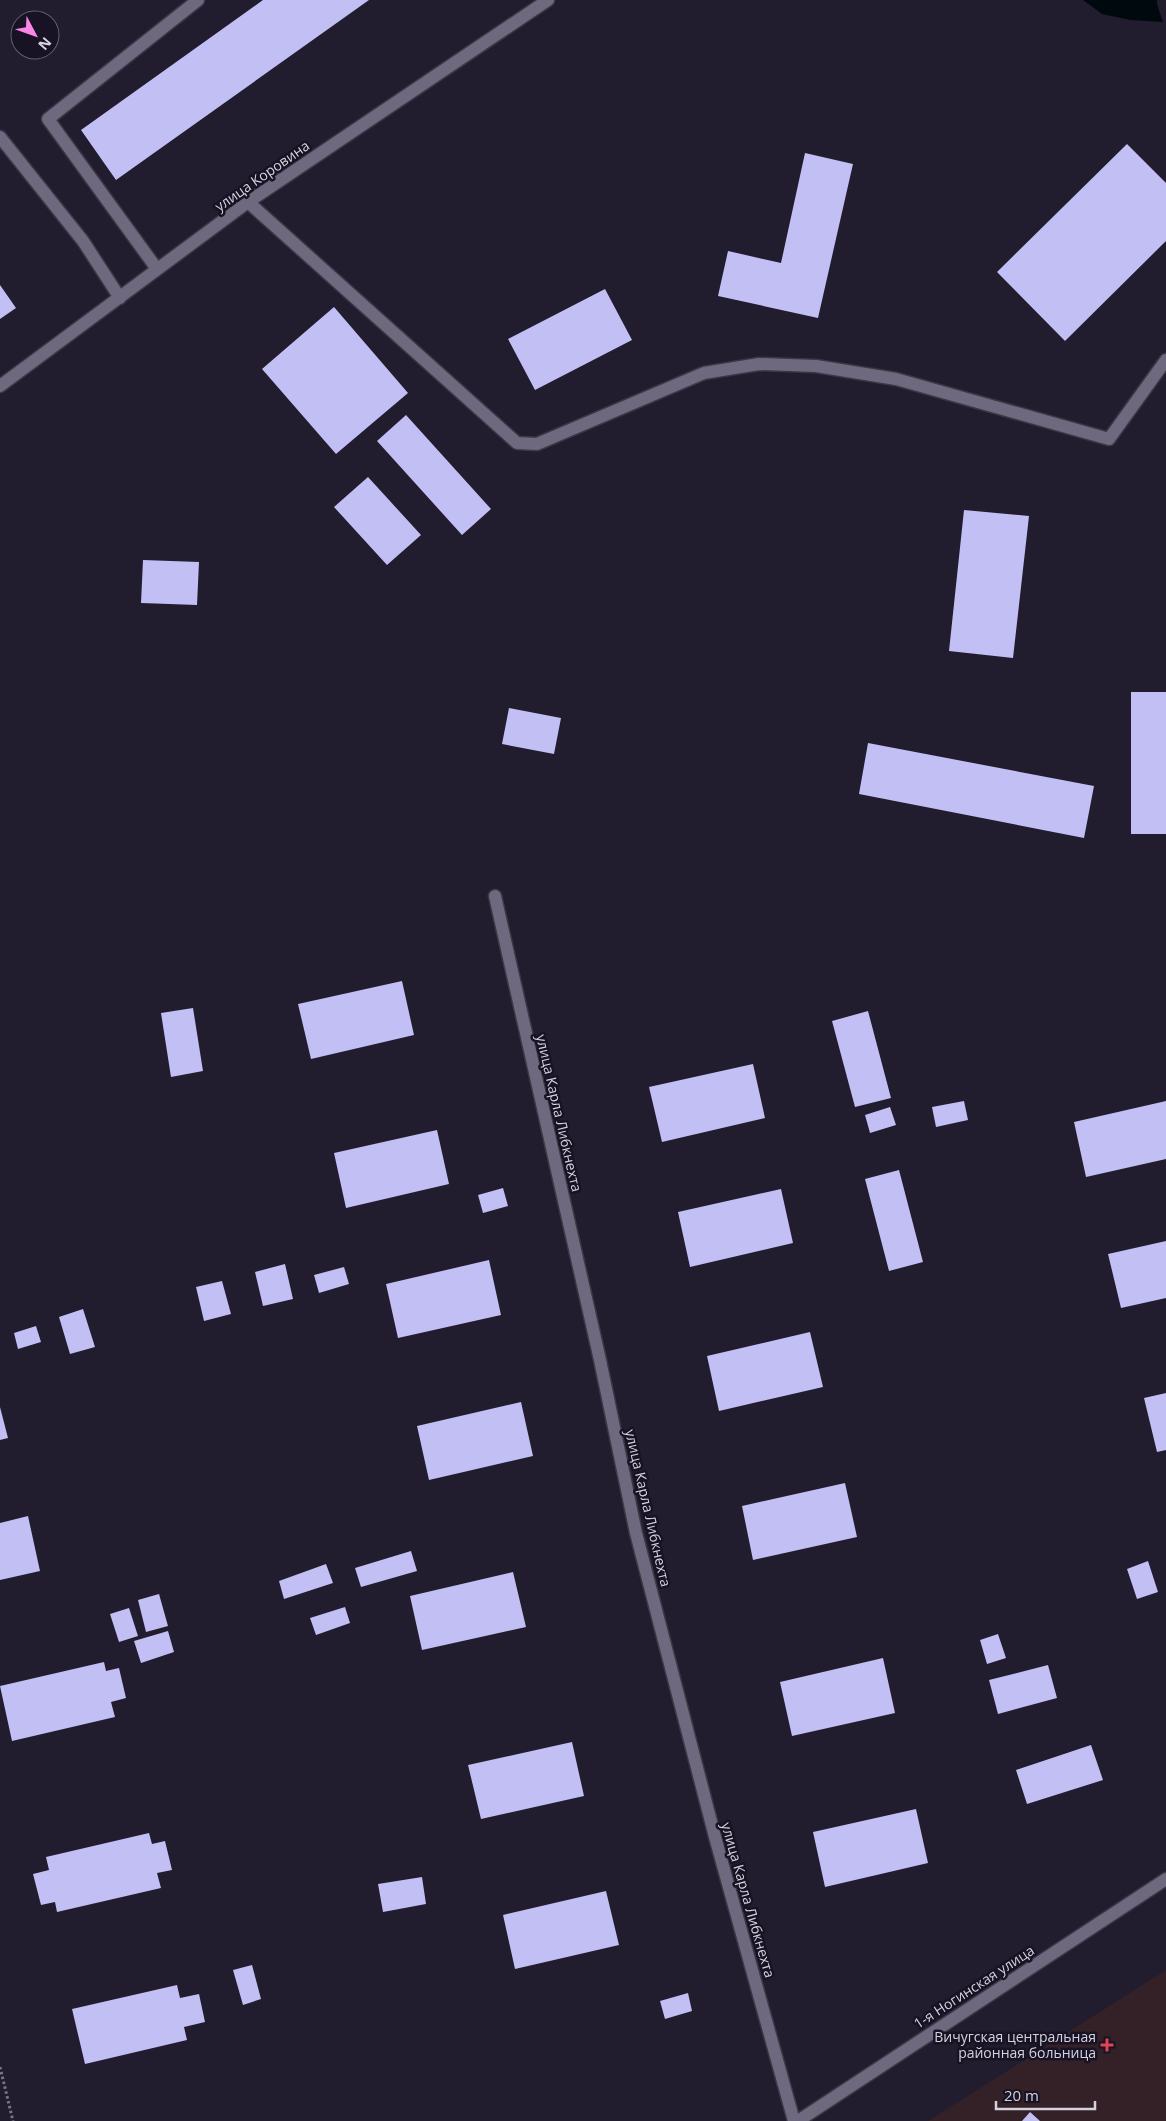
<svg xmlns="http://www.w3.org/2000/svg" width="1166" height="2121" font-family="'Open Sans',sans-serif">
<style>
.medical{fill:#332127}
.water{fill:#000a0e}
.building{fill:#c2bff5}
.lines{fill:none;stroke-linecap:round;stroke-linejoin:round}
.minor-casing{stroke:#3b3745;stroke-width:15}
.path{stroke:#797584;stroke-width:3;stroke-dasharray:2.5 2.5;stroke-linecap:butt}
.minor{stroke:#6e697e;stroke-width:12}
.health-dot{fill:#e0444e;stroke:#181324;stroke-width:2}
.labels{text-anchor:middle;stroke-width:5;stroke-linejoin:round;paint-order:stroke}
.street-label{font-size:14px;fill:#d5d2de;stroke:#181324}
.poi-label{font-size:14px;fill:#d5d2de;stroke:#181324;text-anchor:end}
</style>
<rect width="100%" height="100%" fill="#211c2e"/>
<path class="medical" d="M1166 1970V2121H928Z"/>
<path class="water" d="M1083 0H1157V4L1163 22 1130 20 1102 14Z"/>
<path class="building" d="M263 0H369L116 180 81 130Z
M1127 144 1166 183V241L1065 341 997 272Z
M805 153 853 164 818 318 718 296 728 251 781 263Z
M0 285 16 308 0 319Z
M605 289 632 340 535 390 508 339Z
M334 307 408 393 336 454 262 369Z
M406 415 491 509 462 535 377 441Z
M368 477 421 535 387 565 334 507Z
M964 510 1029 516 1013 658 949 651Z
M143 560 199 562 197 605 141 603Z
M1131 692H1166V834H1131Z
M509 708 561 718 554 754 502 744Z
M868 743 1094 786 1084 838 859 794Z
M402 981 414 1035 311 1059 298 1004Z
M193 1008 203 1071 171 1077 161 1013Z
M868 1011 891 1098 855 1107 832 1021Z
M753 1064 765 1118 662 1142 649 1087Z
M964 1101 968 1120 936 1127 932 1107Z
M1166 1101V1159L1086 1177 1074 1122Z
M890 1107 896 1125 870 1133 865 1115Z
M437 1130 449 1184 346 1208 334 1153Z
M899 1170 923 1262 889 1271 865 1179Z
M503 1188 508 1206 483 1213 478 1195Z
M781 1189 793 1243 690 1267 678 1212Z
M1166 1241V1298L1121 1308 1108 1254Z
M489 1260 501 1315 398 1338 386 1284Z
M285 1264 293 1299 263 1306 255 1272Z
M344 1267 349 1284 319 1293 314 1275Z
M222 1281 231 1314 204 1321 196 1287Z
M83 1309 95 1347 70 1354 59 1317Z
M36 1326 41 1342 18 1349 14 1333Z
M810 1332 823 1387 719 1411 707 1356Z
M1166 1393V1450L1157 1452 1144 1398Z
M521 1402 533 1456 429 1480 417 1426Z
M0 1407 8 1438 0 1440Z
M845 1483 857 1537 753 1560 742 1506Z
M28 1516 40 1571 0 1580V1523Z
M411 1551 417 1571 361 1587 355 1568Z
M1148 1561 1158 1592 1137 1599 1127 1569Z
M326 1564 333 1583 284 1599 279 1581Z
M513 1572 526 1627 422 1650 410 1596Z
M159 1594 168 1626 146 1632 138 1600Z
M345 1607 350 1623 316 1635 310 1618Z
M129 1608 138 1636 119 1642 110 1614Z
M168 1631 174 1652 141 1663 134 1641Z
M998 1634 1006 1658 987 1664 980 1640Z
M883 1658 895 1713 792 1736 780 1682Z
M104 1662 106 1671 119 1668 126 1698 111 1702 115 1717 12 1741 0 1686Z
M1048 1665 1057 1698 998 1714 989 1680Z
M572 1742 584 1796 481 1819 468 1765Z
M1091 1745 1103 1780 1027 1804 1016 1770Z
M916 1809 928 1863 825 1887 813 1832Z
M149 1833 152 1844 165 1841 172 1870 157 1873 161 1888 57 1912 55 1902 41 1905 33 1874 49 1870 46 1857Z
M422 1877 426 1904 383 1912 378 1884Z
M606 1891 619 1945 515 1969 503 1915Z
M252 1965 261 1999 243 2005 233 1970Z
M177 1985 180 1998 199 1994 205 2022 184 2027 187 2040 85 2064 72 2009Z
M688 1993 692 2011 665 2019 660 2001Z
M1030 2112 1040 2121H1022Z"/>
<g class="lines">
<defs>
<path id="minor" d="M0 137 83 241 120 298
M248 202 517 443 537 444 704 373 759 364 816 366 896 379 1109 439 1166 360
M157 269 48 119 198 0
M0 386 248 202 548 0
M495 896 600 1360 636 1533 715 1837 794 2121
M798 2121 1166 1879"/>
</defs>
<use href="#minor" class="minor-casing"/>
<path class="path" d="M0 2067 13 2121"/>
<use href="#minor" class="minor"/>
</g>
<path class="health-dot" d="M1104.5 2037.5h5v5h5v5h-5v5h-5v-5h-5v-5h5z"/>
<g class="labels">
<g class="street-label">
<text transform="translate(262 176) rotate(-35)" y="5">улица Коровина</text>
<text transform="translate(559 1113) rotate(77)" y="5">улица Карла Либкнехта</text>
<text transform="translate(648 1508) rotate(77)" y="5">улица Карла Либкнехта</text>
<text transform="translate(748 1900) rotate(74)" y="5">улица Карла Либкнехта</text>
<text transform="translate(974 1987) rotate(-33)" y="5">1-я Ногинская улица</text>
</g>
<g class="poi-label">
<text x="1096" y="2042">Вичугская центральная<tspan x="1096" dy="16">районная больница</tspan></text>
</g>
</g>
<g transform="translate(35 35) rotate(131)"><circle r="24" fill="#181324" stroke="#645f6e"/>
<path d="M0-4L9 19L0 12L-9 19Z" fill="#fa87e7"/>
<text y="-8" font-size="14" font-weight="bold" text-anchor="middle" fill="#d5d2de">N</text>
</g>
<path d="M996 2101v8h99v-8" fill="none" stroke="#d5d2de" stroke-width="2.5"/>
<text x="1004" y="2101" font-size="15" fill="#d5d2de" stroke="#181324" stroke-width="4" paint-order="stroke">20 m</text>
</svg>
